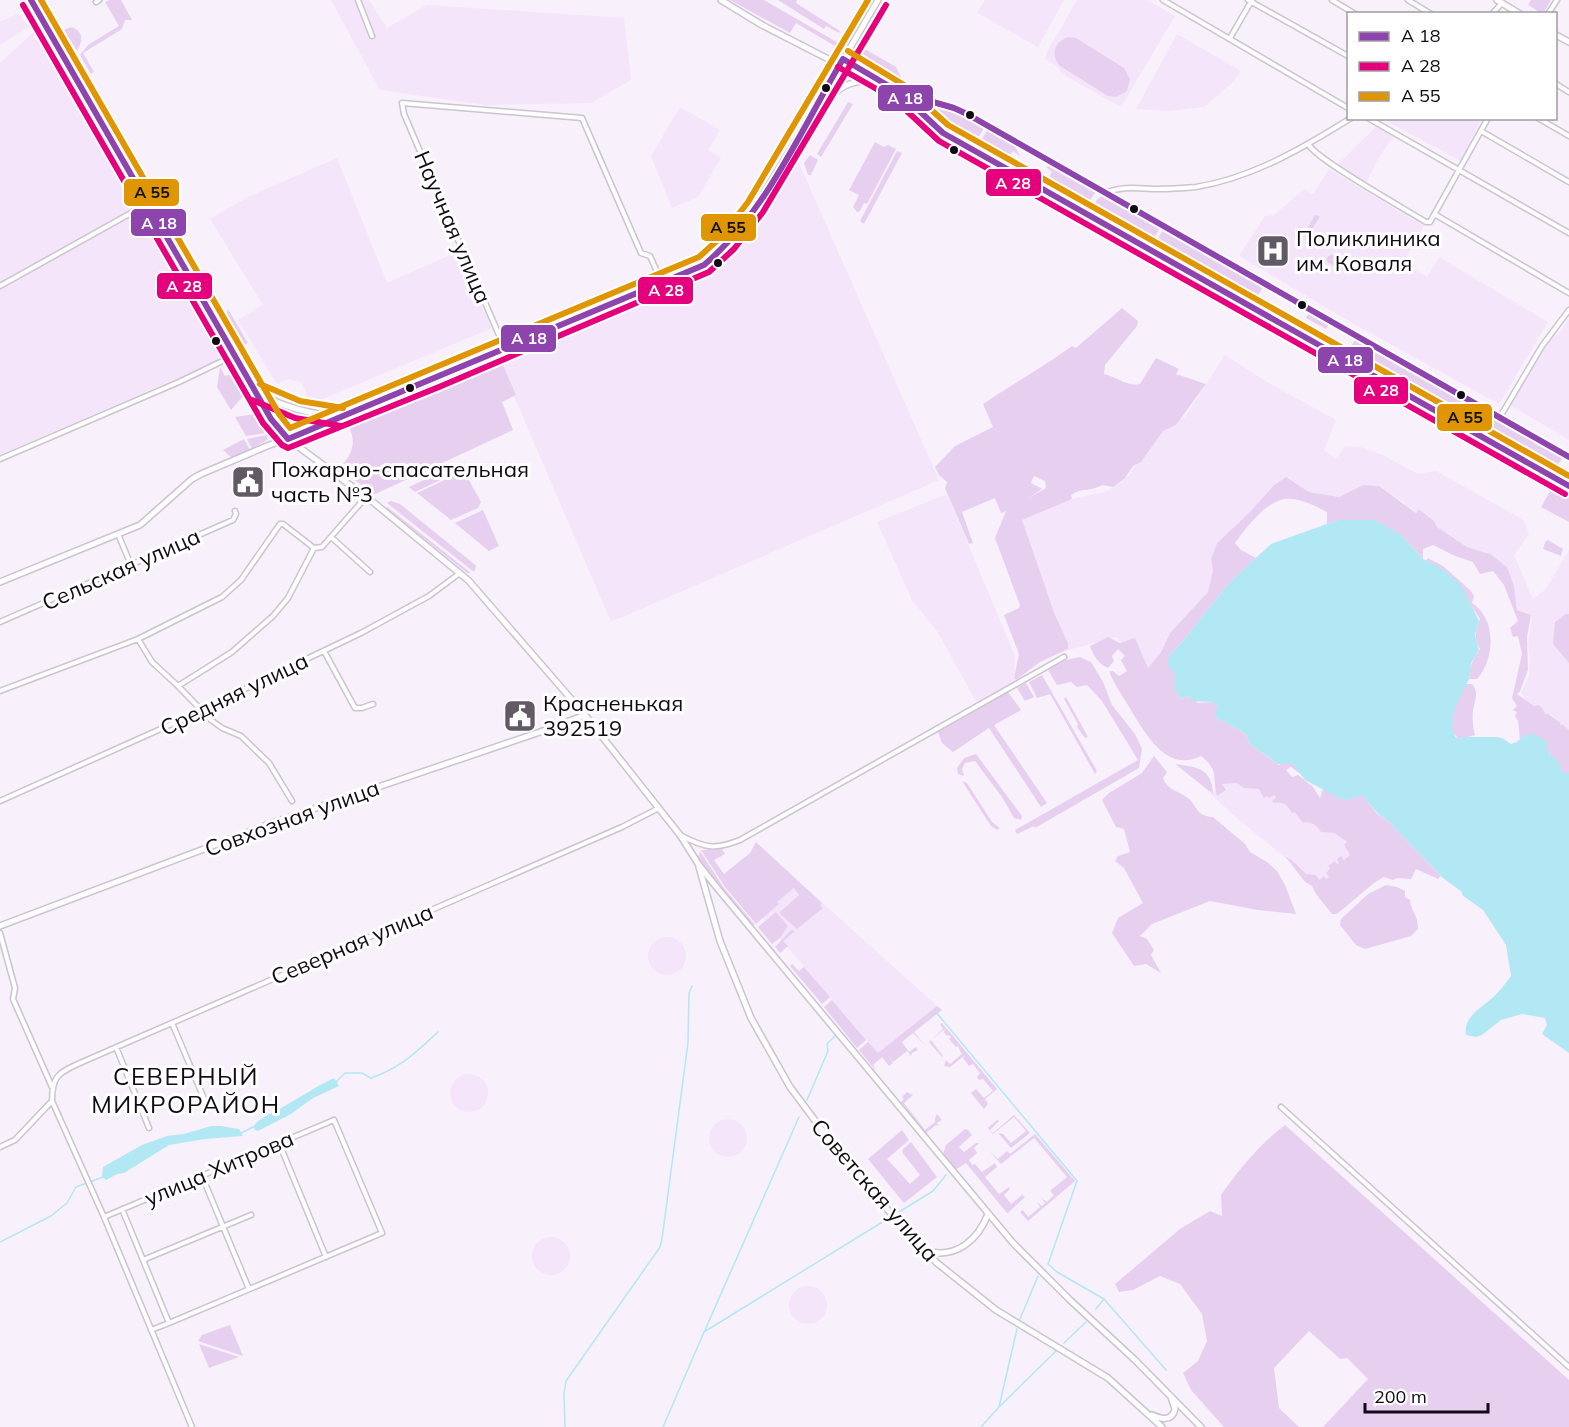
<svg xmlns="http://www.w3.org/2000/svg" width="1569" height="1427" font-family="Mulish,sans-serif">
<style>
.built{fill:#f5e5fa}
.green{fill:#e7d0ef;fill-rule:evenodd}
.water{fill:#b2e8f3}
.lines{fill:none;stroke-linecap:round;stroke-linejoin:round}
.stream{stroke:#b2e8f3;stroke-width:1.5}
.street-casing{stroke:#cbc5ce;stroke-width:7}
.secondary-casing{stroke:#cbc5ce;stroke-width:8}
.street{stroke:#fefdfe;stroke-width:4}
.secondary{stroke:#fefdfe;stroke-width:5}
.bus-1-casing{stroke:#fff;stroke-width:10}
.bus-2-casing{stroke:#fff;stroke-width:10}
.bus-3-casing{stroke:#fff;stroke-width:10}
.bus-1{stroke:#8e44ad;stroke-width:6}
.bus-2{stroke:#e5007d;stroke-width:6}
.bus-3{stroke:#e09602;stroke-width:6}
.bus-dot{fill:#100a12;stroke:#fff;stroke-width:2}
.labels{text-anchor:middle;stroke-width:6;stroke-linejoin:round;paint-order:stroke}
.street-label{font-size:22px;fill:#100a12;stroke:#fff}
.poi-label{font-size:22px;fill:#100a12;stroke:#fff;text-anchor:start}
.neighbourhood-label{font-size:24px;letter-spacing:1.5px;fill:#100a12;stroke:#fff}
.line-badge{stroke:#fff;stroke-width:2}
.badge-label{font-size:16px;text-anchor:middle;font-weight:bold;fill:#fff}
.pale-badge-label{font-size:16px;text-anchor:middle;font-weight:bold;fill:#111}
</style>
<rect width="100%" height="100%" fill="#f8f0fb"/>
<path class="built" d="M331 0H369L387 28 427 5 624 18 631 80 591 103 486 105 380 90Z
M985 0H1064L1038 47 977 13Z
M1077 0H1147L1175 16 1121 107 1062 74 1058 67 1045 59 1047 52Z
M18 13 29 27 0 45V22Z
M40 26 229 356 0 455V63Z
M1177 34 1241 71 1230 85 1204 107 1168 111 1136 109Z
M680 107 720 130 708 150 721 158 698 197 672 208 651 156Z
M1387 119V118L1481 119 1462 159 1459 160 1388 122Z
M1377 126 1394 136 1379 157 1367 181 1364 182 1337 165Z
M337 158 387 283 457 252 492 328 311 404 301 382 288 379 277 384 238 320 263 305 210 219 250 196Z
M798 161 939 480 611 622 499 361 694 278 720 263 738 247Z
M1329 169 1424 226 1403 263 1427 277 1439 257 1548 322 1499 404 1347 320 1239 256 1265 216 1274 215 1304 189 1313 194Z
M1569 319V440L1510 405 1552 337 1559 334Z
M1225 355 1267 382 1336 420 1324 450 1336 459 1345 446 1361 447 1383 455 1418 474 1436 471 1524 520 1529 534 1514 555 1533 599 1546 589 1569 550V730L1550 714 1547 717 1526 701 1521 692 1529 676 1530 660 1528 642 1532 617 1531 615 1517 610 1514 586 1490 554 1467 547 1436 527 1434 521 1420 509 1417 513 1393 495 1363 485 1339 497 1309 492 1286 477 1274 485 1251 511 1217 543 1211 559 1213 569 1208 592 1170 633 1161 652 1146 671 1117 637 1068 650 1021 520 1069 500 1108 491 1129 475 1161 428 1185 417Z
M947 494 1015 656 1014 685 978 705 937 631 912 600 877 522Z
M1230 779 1270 789 1337 832 1357 857 1319 885 1232 814 1211 794Z
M776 861 937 1006 878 1054 736 886Z
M648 956a19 19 0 1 1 38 0a19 19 0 1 1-38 0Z
M450 1093a19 19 0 1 1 38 0a19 19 0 1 1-38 0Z
M709 1138a19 19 0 1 1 38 0a19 19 0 1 1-38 0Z
M532 1256a19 19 0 1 1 38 0a19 19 0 1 1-38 0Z
M789 1305a19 19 0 1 1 38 0a19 19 0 1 1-38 0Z"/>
<path class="green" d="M110 0H121L132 20H125L122 29 83 53 94 72 91 74 80 55 88 45 119 26 105 2Z
M730 0H764L840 44 832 56H830L835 46 796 23 790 33Z
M778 0H797L796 3 840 31 839 33 826 26 824 29Z
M1531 0H1551L1543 14 1528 5Z
M71 27C84 31 83 41 77 51L64 30Z
M63 31 76 53 73 60 59 35Z
M1068 37 1076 38 1124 68 1130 79 1127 91 1116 97 1108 96 1060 66C1050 55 1054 42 1068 37Z
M858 45 896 67 901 77 899 83 856 60 854 51Z
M79 57 109 108 102 110 78 67Z
M906 95 955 110 985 126 974 145 942 126Z
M848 102 853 104 821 157 817 154Z
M109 110 122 132 115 135 105 116V113Z
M989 128 1014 145 1020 156 1013 151 1010 155C999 150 988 153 977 147Z
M875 142 884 147 888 145 896 149 867 204 864 203 860 211 857 212 853 207 859 195 849 190Z
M128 144 141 164 133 166 124 150V147Z
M897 151 902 153 864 224 860 221Z
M810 155 818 160 811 175H808L804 163Z
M1050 166 1056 167 1093 187 1095 193 1086 206H1081L1045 184 1043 182H1046L1052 172 1046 167Z
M1105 195 1161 226 1150 245 1094 213C1091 206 1098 196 1105 195Z
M1315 215 1320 216 1306 239 1304 234Z
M1164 228 1264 285 1254 303 1153 247Z
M1332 254 1346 263 1347 268 1342 271 1327 262V257Z
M1200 284 1213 291 1217 290 1288 330 1292 337Z
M1261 300 1298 321 1295 327 1257 305Z
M1122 308 1138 321 1137 326 1105 365 1104 374C1117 377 1128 387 1140 384L1156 358 1179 369 1176 374 1206 384 1176 425 1163 431 1141 462 1133 466 1125 478 1113 487 1102 485C1091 492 1083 487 1071 495L1072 499 1022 520 1055 615 1068 643V649L1040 662 1016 680 1014 678 1019 654 1004 615 1019 608 1020 605 995 538 1006 511 1001 513 995 498 962 512 973 543 969 544 945 488 947 482 939 475 935 467 955 446 993 427 983 404C1013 384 1043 367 1072 346L1076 348ZM1032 475 1045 481 1046 488 1027 499 1042 489 1031 483 1034 476Z
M228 309 248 343 240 347 225 320Z
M1309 311 1330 323 1326 329 1306 318Z
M1302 324 1323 335 1319 341 1299 329Z
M1346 332C1359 339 1371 347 1352 358L1335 350 1346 355 1355 340 1344 334Z
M1371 348 1480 408 1470 426 1363 365 1362 358 1366 351Z
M232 362 235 363 248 386 247 392 251 401 236 374 237 371Z
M502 363 516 395 502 402 513 430 373 495 344 471 343 464C353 452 356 442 349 427Z
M220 367 225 376 232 374 244 395 231 410 217 387Z
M435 386 438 387 308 440 307 438Z
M1390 388 1462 429 1461 431 1390 390Z
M1384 390 1460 433 1457 439 1381 395Z
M269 402 285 407 295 426 281 424Z
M290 409 319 417 298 425Z
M1482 409 1561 455 1562 459 1553 471 1548 470 1472 427Z
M255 414 266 433 246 436 235 417Z
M267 435 268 439 252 449 247 439Z
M244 439 250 450 232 458 223 450Z
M449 468 462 470 415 492 409 487Z
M464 471 481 502 478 508 451 520 417 493Z
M1286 477 1309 492 1339 497 1363 485 1379 486 1416 513 1419 509 1434 521 1437 527 1467 547 1490 554 1507 567 1514 586 1517 610 1531 615 1527 637 1528 670 1520 691 1517 694 1534 706 1539 705 1543 709 1545 714H1548L1561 723 1560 726 1562 724 1569 730V773H1562L1547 750 1526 734 1520 740 1518 721 1515 716 1517 712 1513 710 1517 706 1512 698 1522 654 1518 636 1513 637 1510 628 1518 621 1504 585 1493 571 1480 574 1473 562 1455 556 1433 545 1423 549V559L1401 535 1338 520 1327 524V512C1315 506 1299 497 1285 499 1265 502 1246 528 1235 543L1241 550 1256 558 1229 583 1182 642 1169 656 1176 675 1177 695 1182 699 1190 696 1198 703 1212 702 1217 705 1218 709 1215 717 1245 733 1250 744 1279 765 1288 759 1294 764 1302 775 1291 767 1286 770 1292 777 1298 775 1313 787 1320 798 1323 789 1347 800 1362 794 1377 814 1387 820 1441 876 1438 879 1416 869 1411 879 1397 878 1393 880 1384 877 1374 883 1337 914H1332L1316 894 1312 886 1305 882 1285 856 1293 861 1306 874 1316 875 1319 880 1324 876 1326 879 1329 877 1326 873 1330 869 1328 866 1335 861 1337 864 1339 863 1337 859 1341 856 1344 860 1350 855 1344 845 1347 842 1334 833 1321 832C1318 826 1310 820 1303 823L1295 812 1292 813C1287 804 1284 802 1274 803L1272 801 1276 798 1274 795 1269 798 1267 796 1264 798 1259 789 1244 788 1237 783 1222 784 1226 790 1217 796C1212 776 1219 770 1201 756 1164 775 1142 727 1126 702 1120 693 1115 684 1110 674V671H1113L1119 676 1127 671 1121 660 1125 656 1118 649 1112 656 1114 661 1108 668C1099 665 1093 655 1090 646L1108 637 1120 643 1135 638 1148 668 1161 652 1170 633 1208 592 1213 570 1211 559 1217 543 1251 511 1274 485Z
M1553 486 1569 495V522L1541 507Z
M391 501 400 504 474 564 476 566 474 572 387 503Z
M386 506 471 573H467L388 510Z
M483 510 499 546 489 551 455 523Z
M1548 540 1563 549 1561 556 1543 549 1545 542Z
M1428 558 1443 566 1471 591 1474 596 1472 603C1497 619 1495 659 1477 679H1469C1469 667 1473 659 1480 649 1474 640 1475 629 1480 619L1470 604 1423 563Z
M1566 614H1569V663L1553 644 1555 622Z
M1080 657 1091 662 1103 682 1112 705 1135 734 1142 749 1139 768 1035 828 1034 826 1017 834 1015 830 1138 760 1102 701 1087 685 1077 687 1071 682 1057 685 1048 670 1066 660Z
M1042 675 1097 771 1095 774 1050 694 1037 698 1029 682Z
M1026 683 1034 697 1025 701 1017 688Z
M1465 684H1472C1480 693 1474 701 1473 711 1472 719 1473 727 1475 735L1460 739C1439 728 1458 698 1465 684Z
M1008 692 1021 710 994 725 1047 803 1041 807 989 728 953 752 942 743 938 732Z
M1066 697 1088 737 1085 738 1077 727 1078 724 1064 699Z
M976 754 1022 816 1021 820 1014 818 1002 797 975 761 965 763 962 769 964 776 958 774 957 768 964 758Z
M1154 756 1167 772 1163 778C1169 792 1176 789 1188 798 1198 806 1195 816 1213 817L1245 844 1250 852 1267 862 1277 871 1285 885 1296 914 1258 910 1210 901 1152 924 1140 936 1147 939 1154 950 1151 955 1161 973 1146 964 1134 966 1112 933 1118 918 1143 903 1124 868 1115 861 1118 856 1130 852 1124 829 1116 827 1102 800 1109 793 1142 773Z
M1175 764C1197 767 1212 768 1213 794Z
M962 781 967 783 992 822 1000 828 997 830 991 826Z
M756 842 822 903 820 905 823 908 797 929 779 913 799 895 794 888 777 902 779 904 756 924 725 887 701 850 722 849 725 854 714 860 724 874 750 853Z
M700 851 724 888 755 925H751L698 858Z
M1386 885 1397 887 1405 891V897L1410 900C1411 912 1418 914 1418 929L1411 936 1365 949 1356 945 1340 925 1341 919 1368 894Z
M776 912 788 926 780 938 772 944 758 927Z
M793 930 794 932 783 941 788 946 780 953 775 947 790 931Z
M792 964 799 971 804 967 830 997 822 1004 790 966Z
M832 1000 866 1040 857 1048 824 1007Z
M937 1006 942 1010 914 1032 925 1045 913 1033 902 1042 909 1052 916 1047 918 1050 912 1053 911 1056 907 1051 893 1062 887 1055 893 1063 889 1066 882 1057 873 1065 876 1071 859 1050 868 1042 878 1053Z
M942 1023 997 1089 985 1099 988 1104 984 1109 971 1093 976 1089 984 1098 993 1091 983 1079 979 1080 977 1077 980 1073 973 1064 969 1066 963 1058 965 1055 950 1067 944 1066 946 1060 950 1064 963 1053H961L958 1046 956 1047 949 1039 951 1037 949 1035 947 1036 944 1032 945 1029 931 1040 943 1056 942 1057 929 1042 943 1029 940 1024Z
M907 1092 913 1095 904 1103 925 1130 935 1122V1118L937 1114 942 1120 937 1123 939 1126 936 1125 926 1133 901 1102 904 1099 902 1097Z
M1014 1115 1030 1133 1011 1148 998 1133 1003 1134 1011 1143 1026 1131 1014 1117 993 1134 988 1128 997 1120 999 1121 990 1130 993 1133Z
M1285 1125 1569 1380V1427H1323L1368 1379 1347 1358 1340 1359 1309 1331 1274 1368 1279 1408 1299 1427H1224L1191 1390 1183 1373 1198 1361 1207 1341 1202 1314 1180 1284 1160 1276 1133 1290 1119 1292 1115 1284 1180 1229 1210 1211 1222 1216 1221 1195C1239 1169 1260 1144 1285 1125Z
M965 1129 968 1130 972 1135 959 1147 964 1152 976 1143H979L974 1148 977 1153 969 1160 972 1165 975 1164 982 1172 995 1163 997 1167 985 1177 999 1194 1009 1187 1010 1189 1004 1195 1011 1204 1022 1195 1025 1197 1008 1213H1007L966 1163 955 1170 943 1154 946 1145Z
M902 1130 909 1140 887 1159 910 1184 920 1175 902 1152 903 1149 911 1142 937 1177 904 1203 868 1159Z
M1035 1134 1075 1181 1028 1221 1020 1212 1023 1210 1028 1217 1040 1207 1037 1202 1042 1206 1045 1203 1041 1198 1047 1202 1054 1195 1050 1191 1067 1177 1034 1138 1001 1164 990 1152 998 1159 1007 1151 1010 1154Z
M230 1325 243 1356 198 1341 202 1335Z
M199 1344 239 1357 209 1368Z"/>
<path class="water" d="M1338 520H1375L1401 535 1423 559 1443 569 1461 585 1479 621 1475 635 1479 650 1471 663 1469 679 1454 710 1452 728 1455 737 1461 739 1463 737H1497L1504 739 1511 744 1517 742 1526 734H1535L1547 742C1547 760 1554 753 1559 763 1561 766 1560 770 1562 773H1569V1053L1542 1034 1547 1025 1545 1018 1522 1014 1501 1020 1482 1035 1476 1037 1466 1035C1463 1017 1480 1009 1492 998 1499 992 1505 984 1511 976L1506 945 1483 910 1462 895V892L1443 878 1387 820 1378 814 1362 795 1348 800 1341 799 1305 780 1293 764H1278L1250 744 1245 733 1215 717 1214 713 1218 709 1217 705 1212 702 1191 701 1190 696 1182 699 1177 695 1174 679 1176 675 1168 666 1169 656 1182 642 1229 583 1271 544Z
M334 1078 339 1086 313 1098 291 1114 258 1131 255 1130 253 1127C260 1117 271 1114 281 1108 299 1098 315 1087 334 1078Z
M211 1126H221L239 1129 243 1136 205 1139 169 1145 124 1173 117 1174 106 1180 102 1177 103 1167 142 1145 167 1136 184 1134Z"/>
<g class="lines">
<path class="stream" d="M935 1011 1077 1181 1048 1264 1057 1272 1104 1299
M336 1082 345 1073H362L371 1078C401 1068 415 1053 438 1032
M807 1100 828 1051 827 1044 835 1036
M241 1133 253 1127
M899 1212 933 1191 946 1175
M0 1242 51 1216 67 1203 76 1187 103 1177
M1096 1309 1104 1299 1166 1370
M1020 1319 1038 1276
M705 1330 799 1117
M1064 1343 1086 1322
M999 1407 1056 1351
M565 1427 564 1394 566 1381 660 1247 662 1239 688 1043 689 993 692 986
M663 1427 704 1332 884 1221
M981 1427 999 1407 1017 1329"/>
<defs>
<path id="street" d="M358 0 372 36
M1163 0 1348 108
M1248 0 1348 56
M1332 0 1355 14
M1408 0 1431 14
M96 2 99 0
M1492 14 1502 3
M1548 14 1557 0
M1230 38 1252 0
M1556 84 1569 92
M1368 118 1569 233
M1538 118 1569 136
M1481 131 1569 182
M1309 145C1317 160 1405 209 1426 222H1430L1488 118
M1105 193C1124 185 1140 189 1159 189 1172 189 1184 188 1196 187 1252 178 1303 148 1351 118
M1436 215 1569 293
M0 286 149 203
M505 349 404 114 402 103 582 118 641 253 650 256 662 283
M1500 417 1542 346 1569 310
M0 459 179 382 235 355
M118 534 131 565
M331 537 370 572
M0 622 233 520 236 514 235 511
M138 639 152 662 178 686 232 652 273 616 288 598 314 548
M324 651 355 708H362L373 704
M178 686 211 720 222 728 241 736 269 763 292 801
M0 691 138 639 222 597 241 580 280 524H283L314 548 322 547 366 497
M0 801 203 710 275 674 361 633 429 596 460 573
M682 836C705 848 715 850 740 840L1064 657
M0 933 15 988 13 999 52 1087
M172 1023 208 1108
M116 1047 149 1128
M1281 1107 1569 1367
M279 1143 326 1257
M0 1147 15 1140 52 1101
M202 1176 249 1289
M122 1209 143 1260 251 1215
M104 1217 334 1120 382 1233 169 1323
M143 1260 169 1323 151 1330
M192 1427 104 1217 52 1101C52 1076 58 1073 80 1063L622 827 659 808"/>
<path id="secondary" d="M31 0 277 428 288 439 373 502 469 581 585 715 680 835 699 865 718 889 1013 1243 1070 1300 1135 1360 1201 1427
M721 0 762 25 836 63 842 60
M1497 0 1520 14
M1556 35 1569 42
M843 59 899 92 935 127 943 133 1569 486
M900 92 954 108 967 114 1569 457
M818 108C837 89 851 76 880 83
M1353 365 1367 342
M258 393C283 407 315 415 344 417
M0 582 140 525 192 479 201 474 267 446 345 417 704 265C739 237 757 204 780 167 814 112 845 56 878 0
M699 867 720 941 751 1018 790 1087 831 1142 903 1228 937 1263 996 1310 1108 1378 1162 1427
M0 926 278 821 540 732 585 715
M927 1251C956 1259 978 1240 988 1214
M1152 1415C1161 1419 1172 1422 1175 1409L1171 1397"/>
</defs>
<use href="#street" class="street-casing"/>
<use href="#secondary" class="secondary-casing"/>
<use href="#street" class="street"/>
<use href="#secondary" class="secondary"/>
<defs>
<path id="bus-1" d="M31 0 271 419 288 439 704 265C766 213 802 128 843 59L899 92 943 133 1569 486
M902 93 954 108 967 114 1569 457"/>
<path id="bus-2" d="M23 5 263 423 282 445 288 448 439 387 709 272 734 249 763 212 886 5
M838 67 894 99 939 141 1565 494
M252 400 295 418 341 426"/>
<path id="bus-3" d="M41 0 279 414 290 428 699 257 721 237 748 202 868 0
M848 51 904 85 948 125 1569 476
M260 384 300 401 343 408"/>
</defs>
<use href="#bus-1" class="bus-1-casing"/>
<use href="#bus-2" class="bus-2-casing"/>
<use href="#bus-3" class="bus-3-casing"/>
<use href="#bus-1" class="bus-1"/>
<use href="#bus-2" class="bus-2"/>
<use href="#bus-3" class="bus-3"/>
</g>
<defs>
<symbol id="hospital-square" viewBox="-11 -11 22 22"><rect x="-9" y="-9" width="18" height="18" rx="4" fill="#615a64" stroke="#fff"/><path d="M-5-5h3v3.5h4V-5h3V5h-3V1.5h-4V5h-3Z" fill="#fff"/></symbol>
<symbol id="civic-square" viewBox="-11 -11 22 22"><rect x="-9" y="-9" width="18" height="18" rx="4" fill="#615a64" stroke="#fff"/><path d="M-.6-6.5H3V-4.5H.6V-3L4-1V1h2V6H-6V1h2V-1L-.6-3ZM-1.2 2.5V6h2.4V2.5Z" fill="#fff"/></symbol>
</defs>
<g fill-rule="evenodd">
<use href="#hospital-square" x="1254" y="232" width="38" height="38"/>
<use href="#civic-square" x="229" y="463" width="38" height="38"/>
<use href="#civic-square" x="501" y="697" width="38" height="38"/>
</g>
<g class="bus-dot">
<circle cx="826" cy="88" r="5"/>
<circle cx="970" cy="115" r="5"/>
<circle cx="954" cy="150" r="5"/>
<circle cx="1134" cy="209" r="5"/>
<circle cx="718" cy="263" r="5"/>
<circle cx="1302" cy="305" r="5"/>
<circle cx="216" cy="341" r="5"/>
<circle cx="410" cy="388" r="5"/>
<circle cx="1461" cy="395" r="5"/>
</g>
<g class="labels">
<g class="street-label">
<text transform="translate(453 227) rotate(67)" y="8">Научная улица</text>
<text transform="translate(121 569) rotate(-24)" y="8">Сельская улица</text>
<text transform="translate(234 694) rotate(-26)" y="8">Средняя улица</text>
<text transform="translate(292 818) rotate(-20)" y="8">Совхозная улица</text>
<text transform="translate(352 944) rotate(-23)" y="8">Северная улица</text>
<text transform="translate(219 1168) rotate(-23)" y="8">улица Хитрова</text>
<text transform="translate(875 1190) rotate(49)" y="8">Советская улица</text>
</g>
<g class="poi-label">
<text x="1296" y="246">Поликлиника<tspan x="1296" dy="25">им. Коваля</tspan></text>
<text x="271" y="477">Пожарно-спасательная<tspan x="271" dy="25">часть №3</tspan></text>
<text x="543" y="711">Красненькая<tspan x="543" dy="25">392519</tspan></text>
</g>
<g class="neighbourhood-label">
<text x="186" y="1085">СЕВЕРНЫЙ<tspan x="186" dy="28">МИКРОРАЙОН</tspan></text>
</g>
</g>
<g class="line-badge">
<rect x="877" y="84" width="57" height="28" rx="6" fill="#8e44ad"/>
<rect x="985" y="168" width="57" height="29" rx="6" fill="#e5007d"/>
<rect x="123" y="178" width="57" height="29" rx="6" fill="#e09602"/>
<rect x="130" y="208" width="57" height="29" rx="6" fill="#8e44ad"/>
<rect x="700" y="213" width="57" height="29" rx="6" fill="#e09602"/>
<rect x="156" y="272" width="57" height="28" rx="6" fill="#e5007d"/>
<rect x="637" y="276" width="57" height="29" rx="6" fill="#e5007d"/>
<rect x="500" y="324" width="57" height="29" rx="6" fill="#8e44ad"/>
<rect x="1317" y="346" width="57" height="28" rx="6" fill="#8e44ad"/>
<rect x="1353" y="376" width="56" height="29" rx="6" fill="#e5007d"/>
<rect x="1436" y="403" width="57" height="29" rx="6" fill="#e09602"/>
</g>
<g class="badge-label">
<text x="905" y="104">А 18</text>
<text x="1013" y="189">А 28</text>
<text x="159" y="229">А 18</text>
<text x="184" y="292">А 28</text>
<text x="666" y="296">А 28</text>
<text x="529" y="344">А 18</text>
<text x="1345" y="366">А 18</text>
<text x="1381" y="396">А 28</text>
</g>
<g class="pale-badge-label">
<text x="152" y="198">А 55</text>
<text x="728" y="233">А 55</text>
<text x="1465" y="423">А 55</text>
</g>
<rect x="1347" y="12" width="210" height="108" fill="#ffffff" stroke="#9f9da0" stroke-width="1.5"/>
<rect x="1359" y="32" width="30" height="9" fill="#8e44ad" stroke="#9f9da0" stroke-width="1.5"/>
<text x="1401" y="42" font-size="18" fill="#100a12">А 18</text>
<rect x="1359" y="62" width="30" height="9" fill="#e5007d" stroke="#9f9da0" stroke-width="1.5"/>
<text x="1401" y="72" font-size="18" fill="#100a12">А 28</text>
<rect x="1359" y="92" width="30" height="9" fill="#e09602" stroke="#9f9da0" stroke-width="1.5"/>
<text x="1401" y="102" font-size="18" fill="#100a12">А 55</text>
<path d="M1365 1403v9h123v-9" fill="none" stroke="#100a12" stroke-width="3"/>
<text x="1374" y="1403" font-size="18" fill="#100a12" stroke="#ffffff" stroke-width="4.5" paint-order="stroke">200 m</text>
</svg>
